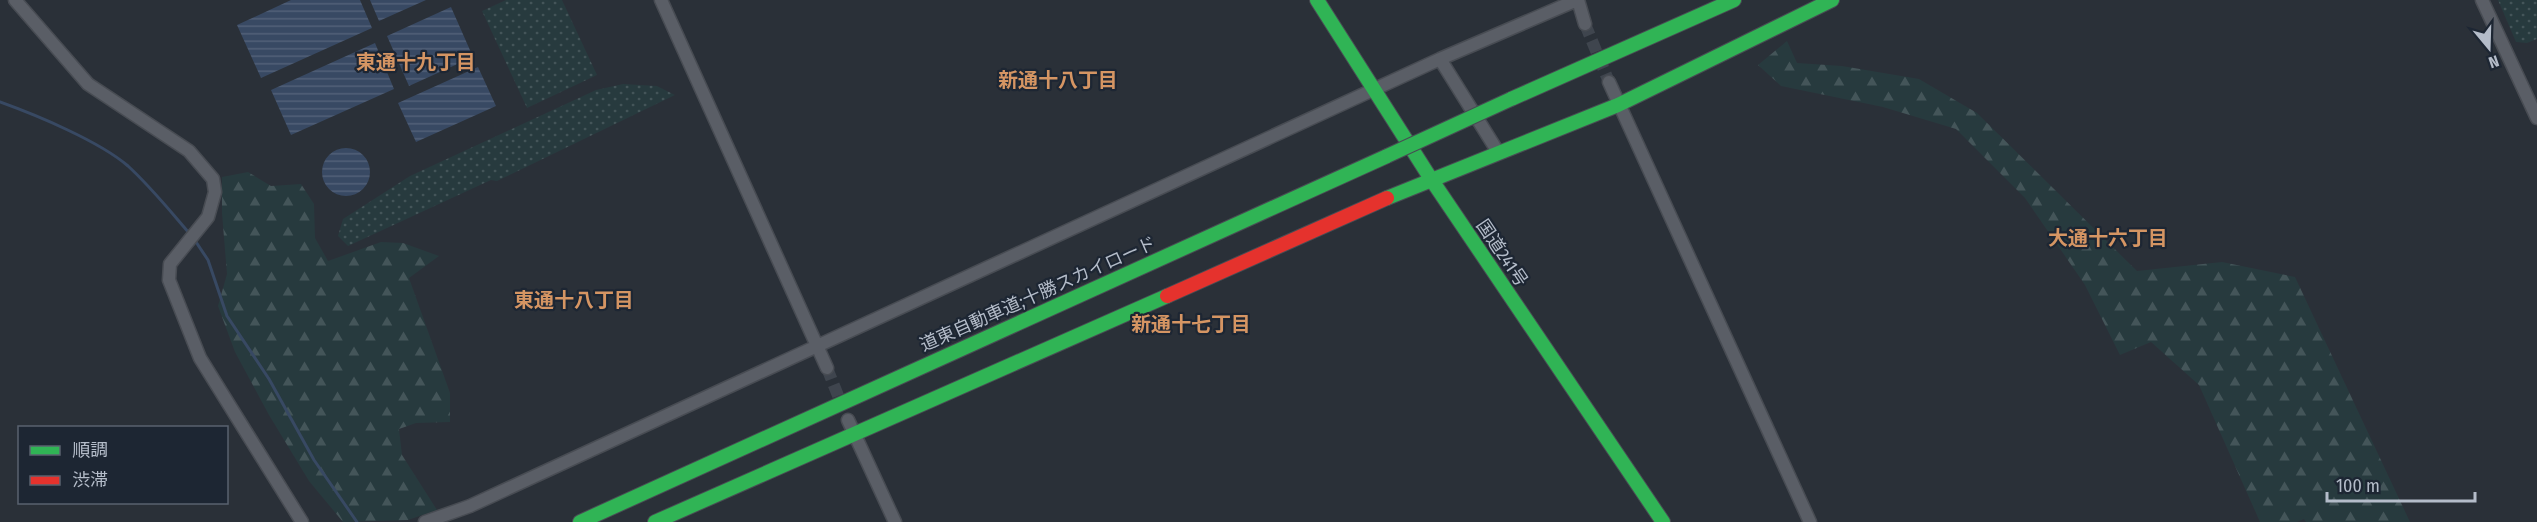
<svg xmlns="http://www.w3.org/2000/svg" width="2537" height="522" font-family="'Fira Sans Condensed','Noto Sans JP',sans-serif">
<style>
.grass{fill:url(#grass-dots)}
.forest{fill:url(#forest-firs)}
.water{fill:url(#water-rules)}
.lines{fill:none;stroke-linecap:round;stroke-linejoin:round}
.stream{stroke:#384963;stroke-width:3}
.street-tunnel{stroke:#3f454e;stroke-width:12;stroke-dasharray:12 6;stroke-linecap:butt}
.street-casing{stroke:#484c53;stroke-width:15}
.fast-casing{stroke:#484c53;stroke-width:16}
.jam-casing{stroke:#484c53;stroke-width:16}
.street{stroke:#5a5e66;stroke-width:12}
.fast{stroke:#30b455;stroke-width:14}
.jam{stroke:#e5322d;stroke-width:14}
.fast-bridge-casing{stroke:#474c53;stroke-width:16;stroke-linecap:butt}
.fast-bridge{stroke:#30b455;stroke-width:14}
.labels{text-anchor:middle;stroke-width:4.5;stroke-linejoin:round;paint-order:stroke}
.street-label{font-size:18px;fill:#b4bcc9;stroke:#1d2633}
.neighbourhood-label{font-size:20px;font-weight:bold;fill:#d59563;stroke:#1d2633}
</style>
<defs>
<pattern id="grass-dots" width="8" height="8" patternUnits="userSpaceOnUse" patternTransform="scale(1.5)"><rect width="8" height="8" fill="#273a3e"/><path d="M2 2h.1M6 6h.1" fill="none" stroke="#445559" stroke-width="1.8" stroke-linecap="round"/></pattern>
<pattern id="forest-firs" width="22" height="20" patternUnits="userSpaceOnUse" patternTransform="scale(1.5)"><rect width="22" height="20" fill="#273a3e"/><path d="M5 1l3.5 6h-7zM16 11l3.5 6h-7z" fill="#445559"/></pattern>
<pattern id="water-rules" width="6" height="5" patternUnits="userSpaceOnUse" patternTransform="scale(1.5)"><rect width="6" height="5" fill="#384963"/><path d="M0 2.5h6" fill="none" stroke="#526178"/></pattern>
</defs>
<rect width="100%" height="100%" fill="#2a3038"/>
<path class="grass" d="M506 0H562L597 75 527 108 482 11Z
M2498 0H2537V39L2527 43 2516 42Z
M623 84 657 86 675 95 497 181 491 180 348 246 338 236 343 219 410 176 596 90Z"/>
<path class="forest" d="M1787 41 1797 63 1842 66 1919 79 1977 113 2137 271 2222 262 2295 277 2410 522H2306L2304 519 2297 522H2260L2199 385 2151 342 2120 355 2085 285 2025 198 1956 129 1883 107 1781 86 1758 65Z
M248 172 271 186 301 184 314 204 315 238 328 261 381 242 403 243 439 256 409 278 450 393V422L416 423 399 429 402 455 437 510 408 520 343 522 309 481 269 415 235 352 218 306 227 274 222 213V177Z"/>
<path class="water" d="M291 0H360L372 28 261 78 237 25Z
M370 0H426L379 21Z
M451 7 473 57 409 86 387 36Z
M375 43 394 89 291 135 271 90Z
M478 67 496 106 416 142 398 103Z
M322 172a24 24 0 1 1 48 0a24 24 0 1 1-48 0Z"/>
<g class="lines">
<path class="stream" d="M0 102C36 115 99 141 128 166 151 187 170 211 190 234
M194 239 208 260 227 316 269 379 314 460 357 522"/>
<path class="street-tunnel" d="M1585 24 1609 82
M827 368 843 408"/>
<defs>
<path id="street" d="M15 0 88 84 189 151 213 179 215 192 208 217 170 264 169 280 200 358 302 522
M661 0 827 368
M1578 0 1585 24
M2482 0 2537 118
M1440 59 1498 152
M1609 82 1810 522
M848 420 895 522
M425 522 470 506 1440 59 1577 0"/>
<path id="fast" d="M1317 0 1431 179 1663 522
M1511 99 1734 0
M1387 198 1618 105 1832 0
M580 522 1387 156
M655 522 1167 296"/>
<path id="jam" d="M1167 296 1387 198"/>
</defs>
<use href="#street" class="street-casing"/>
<use href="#fast" class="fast-casing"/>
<use href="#jam" class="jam-casing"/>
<use href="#street" class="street"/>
<use href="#fast" class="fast"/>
<use href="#jam" class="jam"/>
<defs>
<path id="fast-bridge" d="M1387 156 1511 99"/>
</defs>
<use href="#fast-bridge" class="fast-bridge-casing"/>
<use href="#fast-bridge" class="fast-bridge"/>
</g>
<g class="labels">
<g class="street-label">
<text transform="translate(1502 253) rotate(56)" y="6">国道241号</text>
<text transform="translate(1038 294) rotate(-24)" y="6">道東自動車道;十勝スカイロード</text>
</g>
<g class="neighbourhood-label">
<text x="416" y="69">東通十九丁目</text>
<text x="1058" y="87">新通十八丁目</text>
<text x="2108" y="245">大通十六丁目</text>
<text x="574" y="307">東通十八丁目</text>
<text x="1191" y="331">新通十七丁目</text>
</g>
</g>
<rect x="18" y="426" width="210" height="78" fill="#1d2633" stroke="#59626f" stroke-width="1.5"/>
<rect x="30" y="446" width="30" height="9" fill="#30b455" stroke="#59626f" stroke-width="1.5"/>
<text x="72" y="456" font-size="18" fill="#b4bcc9">順調</text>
<rect x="30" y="476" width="30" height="9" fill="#e5322d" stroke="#59626f" stroke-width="1.5"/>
<text x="72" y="486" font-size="18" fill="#b4bcc9">渋滞</text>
<g transform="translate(2489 48) rotate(161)" stroke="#1d2633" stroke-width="4.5" paint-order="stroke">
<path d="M0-4.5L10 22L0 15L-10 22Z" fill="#b4bcc9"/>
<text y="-9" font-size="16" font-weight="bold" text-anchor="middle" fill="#b4bcc9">N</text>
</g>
<path d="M2327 492v9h148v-9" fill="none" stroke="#b4bcc9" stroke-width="3"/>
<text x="2336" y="492" font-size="18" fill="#b4bcc9" stroke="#1d2633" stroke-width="4.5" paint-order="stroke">100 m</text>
</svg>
